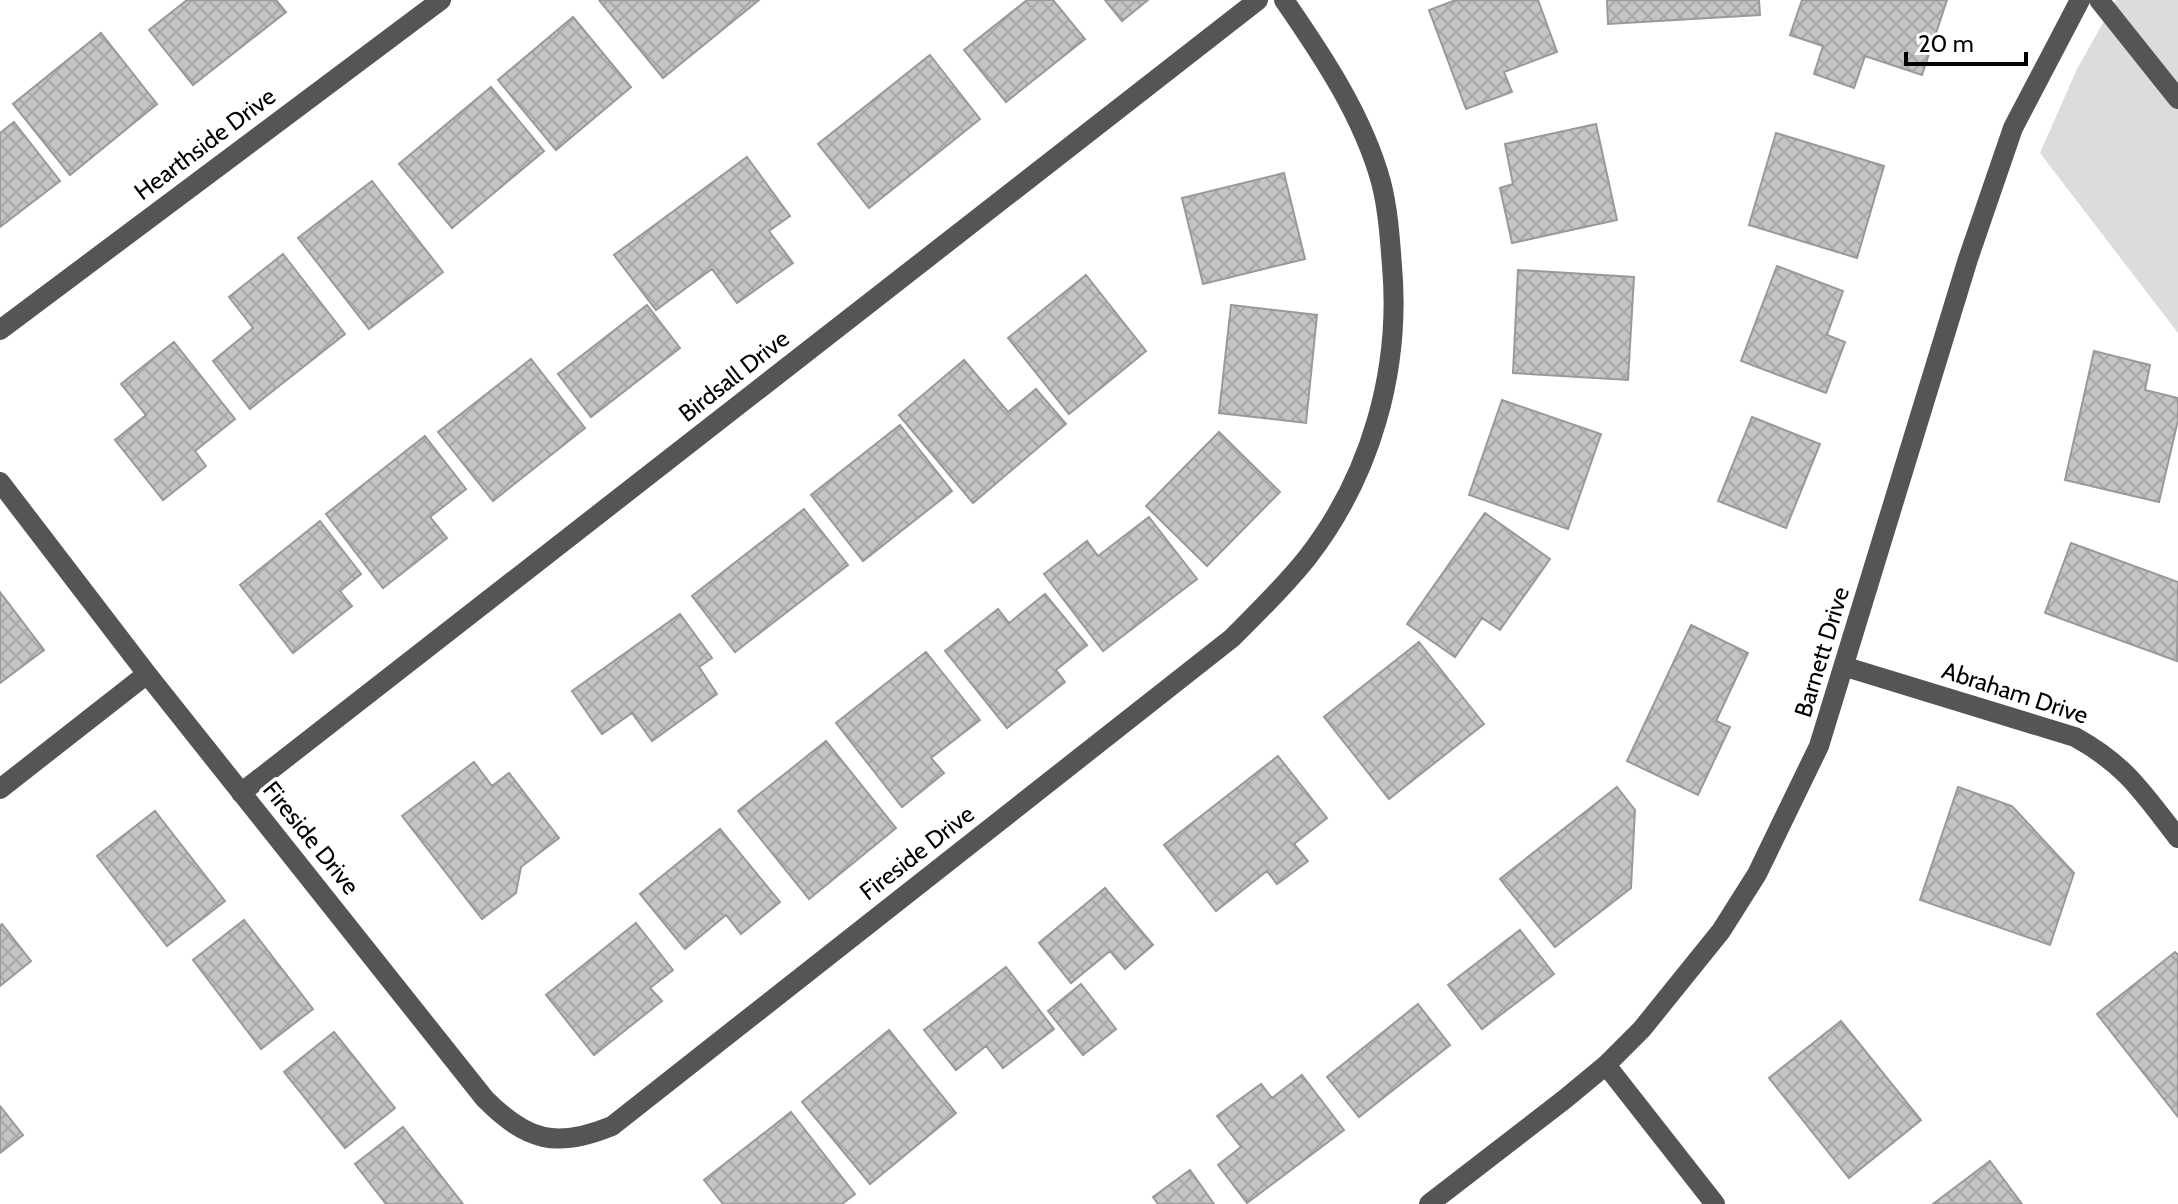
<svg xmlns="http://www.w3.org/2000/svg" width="2178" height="1204" font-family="Cabin,sans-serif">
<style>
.park{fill:#dcdcdc}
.building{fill:url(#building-cross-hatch);stroke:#999;stroke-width:2}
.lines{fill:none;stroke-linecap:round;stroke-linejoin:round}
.minor{stroke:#555;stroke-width:20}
.labels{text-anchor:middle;stroke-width:7;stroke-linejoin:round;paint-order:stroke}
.street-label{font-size:24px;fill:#000;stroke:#fff}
</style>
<defs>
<pattern id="building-cross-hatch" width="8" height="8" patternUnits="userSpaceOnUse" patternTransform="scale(2)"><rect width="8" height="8" fill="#c4c4c4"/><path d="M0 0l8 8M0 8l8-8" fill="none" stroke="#a7a7a7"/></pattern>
</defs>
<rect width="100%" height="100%" fill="#fff"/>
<path class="park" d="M2116 0H2178V333L2040 153 2077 69Z"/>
<path class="building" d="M187 0H276L286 12 193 85 149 30Z
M599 0H759L663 78Z
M1027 0H1053L1085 39 1006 102 964 50Z
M1105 0H1148L1122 21Z
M1456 0H1538L1557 52 1504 72 1512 92 1466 109 1429 10Z
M1607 0H1759L1760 15 1608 24Z
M1802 0H1947L1922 75 1865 56 1854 88 1814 74 1823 46 1790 35Z
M573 17 631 87 556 150 498 80Z
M101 33 157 104 70 175 13 104Z
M930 55 980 119 869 208 818 144Z
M491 87 544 151 452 228 399 164Z
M14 122 60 181 0 227V133Z
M1596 124 1617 220 1512 243 1500 188 1513 184 1505 144Z
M1776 133 1884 166 1857 258 1749 225Z
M747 157 790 216 769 231 793 263 737 303 712 269 656 310 614 255Z
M1284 173 1305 259 1203 284 1182 198Z
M372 181 443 272 369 329 298 238Z
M283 254 345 334 250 409 213 361 253 328 229 297Z
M1777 266 1843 291 1827 335 1845 342 1826 393 1741 361Z
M1518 270 1634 277 1628 380 1513 373Z
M1086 275 1146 351 1069 414 1008 338Z
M647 305 680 348 591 417 558 374Z
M1231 305 1317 315 1306 423 1219 413Z
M174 342 235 419 195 451 206 466 163 500 115 440 146 415 121 384Z
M2094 351 2150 365 2145 390 2178 398V420L2159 502 2065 480Z
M531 359 585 428 493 501 438 432Z
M964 360 1008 412 1036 389 1066 424 973 503 899 415Z
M1502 400 1601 434 1568 529 1469 495Z
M1752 417 1820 444 1786 528 1718 501Z
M900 425 952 491 863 561 811 495Z
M1219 432 1280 492 1207 566 1146 506Z
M425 436 466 489 430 517 447 538 383 588 326 514Z
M804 509 848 565 735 652 692 596Z
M1485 513 1550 559 1500 630 1482 618 1455 657 1407 624Z
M1149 517 1197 579 1103 651 1044 574 1087 541 1098 556Z
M320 521 361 574 340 591 352 606 293 653 240 585Z
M2071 543 2178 582 2177 661 2045 613Z
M0 592 44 650 0 683Z
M1045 594 1087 645 1056 670 1065 682 1007 728 945 651 998 609 1009 623Z
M680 614 712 658 699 667 717 694 652 741 632 713 602 734 572 691Z
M1691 625 1748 653 1716 721 1730 727 1698 795 1627 761Z
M1419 642 1484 724 1389 799 1324 717Z
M926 652 980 720 931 758 944 773 902 807 836 723Z
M826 741 896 828 809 899 738 811Z
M1278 756 1327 818 1294 844 1308 861 1277 884 1267 871 1216 911 1164 845Z
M474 762 492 786 509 773 559 838 521 867 516 893 482 919 402 816Z
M1617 787 1635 810 1631 888 1555 947 1500 879Z
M1958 787 2012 806 2074 873 2050 945 1920 900Z
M155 811 225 901 167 946 97 856Z
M720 829 780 902 741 934 726 915 685 949 640 894Z
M1105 888 1153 945 1125 969 1110 951 1071 983 1039 943Z
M244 920 313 1009 261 1049 193 960Z
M636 923 673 970 650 988 662 1001 594 1055 546 995Z
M2 924 31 961 0 986V926Z
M1520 930 1554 974 1482 1029 1448 985Z
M2175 952 2178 955V1117L2097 1014Z
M1006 967 1054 1029 1003 1068 986 1046 956 1070 924 1030Z
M1081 984 1116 1029 1083 1055 1048 1011Z
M1418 1004 1450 1045 1359 1117 1327 1077Z
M1841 1021 1921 1120 1849 1178 1769 1078Z
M889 1030 956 1113 870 1184 802 1102Z
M334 1032 395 1108 345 1148 284 1072Z
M1302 1075 1344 1130 1247 1203 1218 1165 1241 1147 1217 1116 1261 1084 1272 1098Z
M0 1106 23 1135 0 1153Z
M791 1112 855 1194 842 1204H723L704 1180Z
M403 1127 463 1204H386L355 1164Z
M1990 1161 2022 1204H1933Z
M1190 1170 1214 1204H1158L1153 1197Z"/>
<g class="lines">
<path class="minor" d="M2099 0 2178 99
M0 330 441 0
M0 482 147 674 485 1099C527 1141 556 1149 612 1126L1232 638C1258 612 1284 587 1307 558 1371 476 1401 370 1392 266 1390 239 1388 209 1381 182 1363 116 1322 55 1284 0
M1846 667 2075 737C2126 765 2143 793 2178 838
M0 789 147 674
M241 793 1258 0
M1606 1065 1715 1204
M1429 1204 1565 1099 1606 1065 1642 1029 1721 931 1757 874 1819 746 1968 259 2013 128 2080 0"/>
</g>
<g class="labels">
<g class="street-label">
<text transform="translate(205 144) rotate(-37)" y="8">Hearthside Drive</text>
<text transform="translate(734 376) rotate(-38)" y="8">Birdsall Drive</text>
<text transform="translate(1822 652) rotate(-73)" y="8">Barnett Drive</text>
<text transform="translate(2015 693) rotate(18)" y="8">Abraham Drive</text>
<text transform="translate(311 838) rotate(51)" y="8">Fireside Drive</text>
<text transform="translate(917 853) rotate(-38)" y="8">Fireside Drive</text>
</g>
</g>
<path d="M1906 52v12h120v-12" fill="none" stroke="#000000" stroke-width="4"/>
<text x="1918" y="52" font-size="24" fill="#000000" stroke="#ffffff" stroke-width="6" paint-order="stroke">20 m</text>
</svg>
